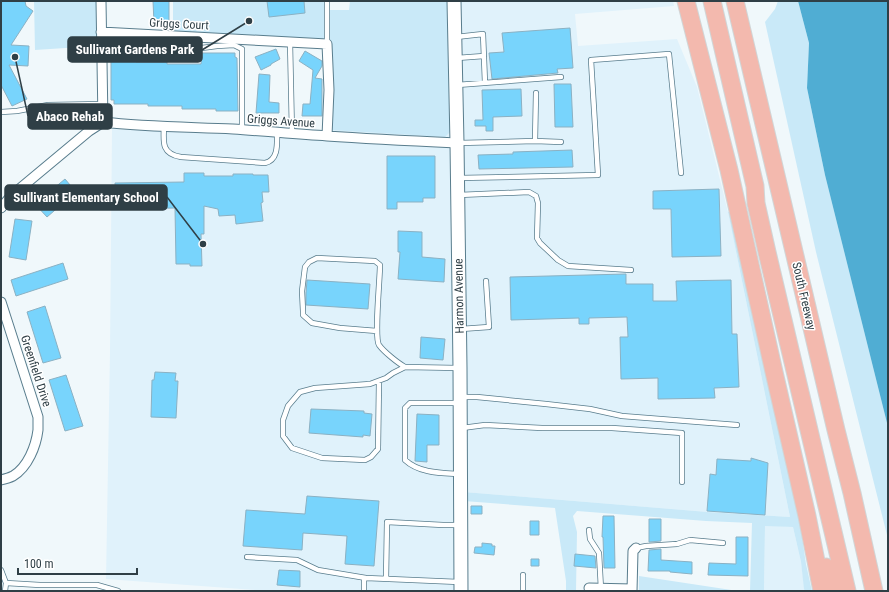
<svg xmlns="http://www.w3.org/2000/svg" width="889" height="592" font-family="'Roboto Condensed',sans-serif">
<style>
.built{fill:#e0f2fb}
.green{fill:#c9e9f8}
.water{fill:#50add3}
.building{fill:#78d4fc;stroke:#8bb1c3}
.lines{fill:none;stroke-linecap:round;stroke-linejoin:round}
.lane-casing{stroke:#597d8d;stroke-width:6}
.street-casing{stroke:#597d8d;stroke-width:11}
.secondary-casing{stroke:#597d8d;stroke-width:15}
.highway-casing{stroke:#d1d5d6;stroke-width:19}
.lane{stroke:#fff;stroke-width:4.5}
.street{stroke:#fff;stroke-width:9}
.secondary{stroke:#fff;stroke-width:13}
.highway{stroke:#f3b9ae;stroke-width:17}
.labels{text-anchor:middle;stroke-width:3;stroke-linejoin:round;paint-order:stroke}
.street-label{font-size:12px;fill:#2f3f46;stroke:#fff}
.leader{fill:none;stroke:#2f3f46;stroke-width:1.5}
.callout-dot{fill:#2f3f46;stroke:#fff;stroke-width:1.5}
.callout{fill:#2f3f46;stroke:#2f3f46;stroke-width:1.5}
.callout-label{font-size:13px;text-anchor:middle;font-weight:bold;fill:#fff}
</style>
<rect width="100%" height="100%" fill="#f0f8fb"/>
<path class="built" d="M451 1H673L674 6 575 14 578 46 677 39 697 87 728 212 790 517 708 512 464 492 463 591H256L255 590 106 579 110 352 112 129 296 137 331 130Z
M765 525 793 527 801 562 805 591H764Z"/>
<path class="green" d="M34 1H96V46L35 50Z
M173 1H324L325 10H349L350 1H451L452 130 445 137 331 130 332 52 326 41 173 31Z
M778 1H798L809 43 807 88 825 175 888 427V539L816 252 765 22 775 9Z
M742 205 785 420 806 564 812 591H805L804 589 801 562 793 527 765 526 764 591H750L752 523 706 521 577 511 573 516 577 532 576 591H566V581L555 508 464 501V492L708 512 790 517 728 212Z
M639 576 738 591H639Z"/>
<path class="water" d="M798 1H888V427L825 175 807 88 809 43Z"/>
<path class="building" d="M1 1H25L26 6 33 11 11 45 29 46 28 66 9 65 27 99 12 106 1 85Z
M153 1H169V22L154 23Z
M267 1H304L305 13 269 17Z
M570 28 573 68 557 69 558 73 492 79 489 53 504 52 502 33Z
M133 46V51H136V62H167V64H201L202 53H235V57L237 58 238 111H216V109H182V106H148V104H114V100H111V47Z
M276 49 280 59 271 64V65L261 70 255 57Z
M305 51 322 61V66L315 78 322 79V116H302L303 104H310L313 70 299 61Z
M259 74 270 75 269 102 279 103V113H256Z
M554 84H571L573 127H555Z
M521 89 522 116 493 117V131H486V126H475V120H483L482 90Z
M572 150 573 167 479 169 478 155 513 154V152Z
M387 156H435V198H423V202H397V209H387Z
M184 173H204V176H233V174H253V175H268L269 192H262L263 202 261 203 263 221 236 224 235 215 219 216 218 209 204 206V234H201L202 266H190V264H176L175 208 116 209 115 183 184 182Z
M65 179 76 192 47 217 35 204Z
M719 189 721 256 672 257 671 209H653V191Z
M15 219 32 221 26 260 9 257Z
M398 231 422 232V257L445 259 444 282 398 279 400 252H398Z
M63 263 68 279 16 296 11 280Z
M626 274V284H653V301H677L676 281 731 280 732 334H737L739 387 714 388 715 398 658 399V378L621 379 620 337H628L627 317 589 318V324H579V318L511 320 510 277Z
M307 280 370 284 368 309 306 305V293Z
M45 306 61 358 43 363 27 312Z
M421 337 445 339 443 360 420 358Z
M155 372 176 373 175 381H178L176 418 151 417 152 380H154Z
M66 375 83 426 65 431 49 380Z
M311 409 364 411V413L372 414 370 436 363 435V437L309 433Z
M417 414 439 415V445H427V462L415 461Z
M751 458 768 463 765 515 707 511 710 474 716 475 717 459 751 461Z
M307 496 379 501 374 566 345 564 347 536 303 533 302 550 243 546 246 510 305 514Z
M471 506H482V514H471Z
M603 516H614L615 568H604L603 537H602Z
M649 519H661V541L649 542Z
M530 521H539V535H530Z
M736 537H748V576L708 575 709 563 736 564Z
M482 543 492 544V546H495L494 555 474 553 475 547H482Z
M661 549V560L692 562V574L670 572V571H648L649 550Z
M575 554 595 556 596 568 574 566Z
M531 559H539V566H531Z
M279 570 300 571V587L277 585Z"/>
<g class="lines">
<defs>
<path id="lane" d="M327 1V44
M456 37 483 34 485 83
M290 42 292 133
M150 48 194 49 217 46 234 45 242 49V130
M457 58 484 56
M457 85 561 77
M1 112 17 111 48 105 103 104
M164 127C163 143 162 154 181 157L265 163C279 160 277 143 277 132
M535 141 536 93
M459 143 535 141 561 142
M459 178 598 175 591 60 669 54 681 173
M459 195 529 192 536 196 538 203 537 238 540 243 558 260 568 266 631 270
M461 329 489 327 486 281
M377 331 340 328 312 323 303 315V311L302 291 305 267 309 262 317 258 375 261 380 265C380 279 374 337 379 345 384 352 398 363 405 367
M379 381 378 449 371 457 365 460 322 458 292 448 283 436V420L288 406 300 392 315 388 370 384 386 378 393 373 405 367 458 368
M462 397H477L546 404 590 409 622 416 737 425
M458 403H410L405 408V460C419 473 440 473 458 474
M462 428 485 425 542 428H612L682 433V482
M589 530 590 539 599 553 601 589
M636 548 646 546 677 544 690 540 723 543
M247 557 297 560 318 570 366 578 459 582
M1 570 6 583 40 585H97L118 591
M523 575V591
M386 579 387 522 443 525H459
M5 591 6 583
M364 591V578"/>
<path id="street" d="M101 1 103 122
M101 32 327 44 329 90 327 136
M103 122C146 127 189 127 233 129 264 131 295 134 327 136 370 139 413 141 457 143
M1 208 11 196 89 131 103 122
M1 302 38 417C38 421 38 425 38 430 36 446 28 467 13 476 9 478 5 479 1 480
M589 588 632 589
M632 591 633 551 636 548"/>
<path id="secondary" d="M454 1 457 143 460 368 461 591"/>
<path id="highway" d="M686 1 729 170 774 372 807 516 822 591
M712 1 755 186 756 203 767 252 847 591
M735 1 836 430 852 493 874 591
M826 567 834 591"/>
</defs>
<use href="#lane" class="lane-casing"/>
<use href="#street" class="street-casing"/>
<use href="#secondary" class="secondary-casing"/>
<use href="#highway" class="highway-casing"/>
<use href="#lane" class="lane"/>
<use href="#street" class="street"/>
<use href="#secondary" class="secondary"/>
<use href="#highway" class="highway"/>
</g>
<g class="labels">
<g class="street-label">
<text transform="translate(179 24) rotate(3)" y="4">Griggs Court</text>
<text transform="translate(281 121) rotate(4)" y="4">Griggs Avenue</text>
<text transform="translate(459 296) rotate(-91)" y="4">Harmon Avenue</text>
<text transform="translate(804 296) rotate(77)" y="4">South Freeway</text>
<text transform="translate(36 371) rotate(72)" y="4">Greenfield Drive</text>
</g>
</g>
<path class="leader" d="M249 21L202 50M15 57L28 116M203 244L167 197"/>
<g class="callout-dot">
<circle cx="249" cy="21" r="4"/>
<circle cx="15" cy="57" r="4"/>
<circle cx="203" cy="244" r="4"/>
</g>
<g class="callout">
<rect x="68" y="37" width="134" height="25" rx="4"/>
<rect x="28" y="104" width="84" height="25" rx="4"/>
<rect x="5" y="185" width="162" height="25" rx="4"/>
</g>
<g class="callout-label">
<text x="135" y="54">Sullivant Gardens Park</text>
<text x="70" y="121">Abaco Rehab</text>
<text x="86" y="202">Sullivant Elementary School</text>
</g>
<rect width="889" height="592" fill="none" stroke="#2f3f46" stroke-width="4"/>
<path d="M18 568v6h119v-6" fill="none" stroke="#2f3f46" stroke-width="2"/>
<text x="24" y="568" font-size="12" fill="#2f3f46" stroke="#ffffff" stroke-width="3" paint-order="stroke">100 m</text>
</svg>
